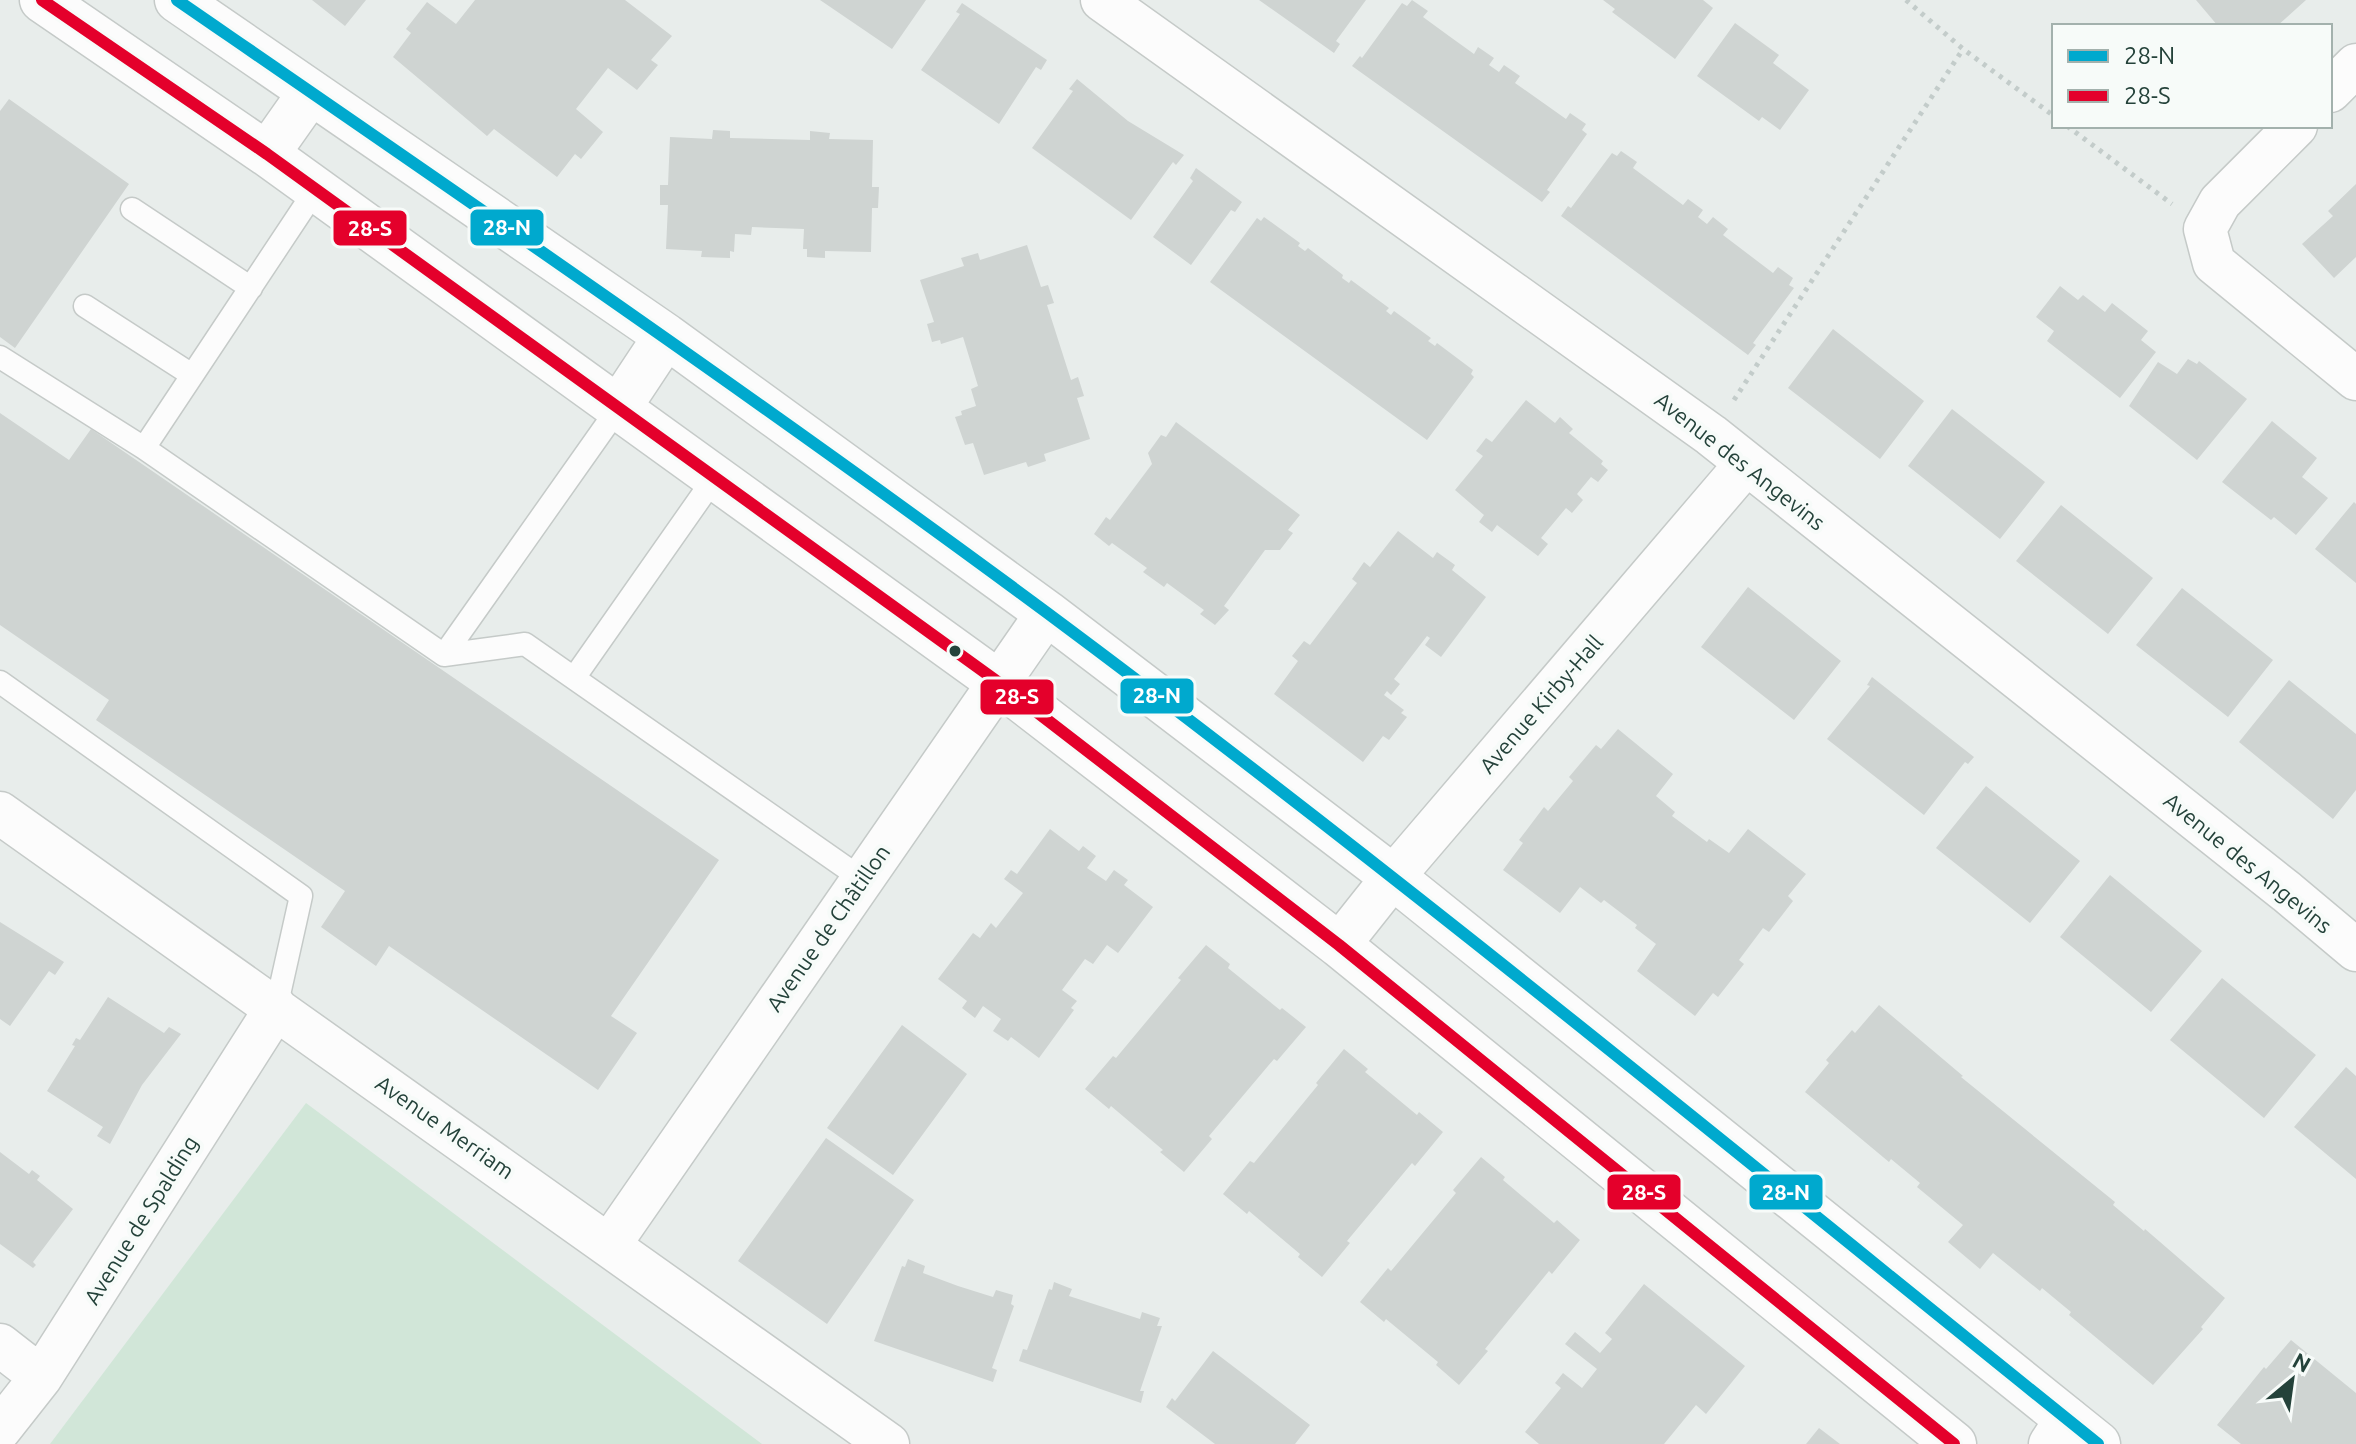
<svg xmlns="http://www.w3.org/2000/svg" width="2356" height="1444" font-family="Ubuntu,sans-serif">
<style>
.green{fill:#d1e6d8}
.building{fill:#cfd4d2}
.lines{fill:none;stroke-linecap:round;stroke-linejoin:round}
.service-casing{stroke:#c5cac8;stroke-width:25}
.minor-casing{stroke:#c5cac8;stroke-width:45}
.tertiary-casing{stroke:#c5cac8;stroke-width:47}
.path{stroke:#c3ccca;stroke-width:5;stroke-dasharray:4 6;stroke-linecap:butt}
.service{stroke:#fcfcfc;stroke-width:22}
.minor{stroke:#fcfcfc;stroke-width:42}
.tertiary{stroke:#fcfcfc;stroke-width:44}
.bus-1-casing{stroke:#f7fbf9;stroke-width:18}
.bus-2-casing{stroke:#f7fbf9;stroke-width:18}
.bus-1{stroke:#00a9ce;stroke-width:12}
.bus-2{stroke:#e4002b;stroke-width:12}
.bus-dot{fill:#24423a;stroke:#f7fbf9;stroke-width:3}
.labels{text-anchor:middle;stroke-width:8;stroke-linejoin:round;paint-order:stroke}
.street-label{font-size:22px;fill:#24423a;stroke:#f7fbf9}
.line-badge{stroke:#f7fbf9;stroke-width:3}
.badge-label{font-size:22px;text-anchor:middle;font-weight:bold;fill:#fff}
</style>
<rect width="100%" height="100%" fill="#e8edeb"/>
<path class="green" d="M306 1103 762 1444H50Z"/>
<path class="building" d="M312 0H366L345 26Z
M475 0H625L672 36 651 60 658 65 637 90 608 68 576 109 603 132 581 159 575 154 557 177 494 129 487 136 393 57 411 33 406 29 427 2 456 24Z
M820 0H926L892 49Z
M1259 0H1366L1336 41 1340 44 1334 53Z
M1412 0 1428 11 1423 17 1449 36 1474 54 1478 47 1494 58 1489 65 1499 72 1504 65 1520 76 1515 83 1566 119 1570 113 1586 124 1582 130 1587 134 1547 190 1550 192 1542 202 1352 66 1360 56 1362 58 1402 3 1407 6Z
M1603 0H1703L1713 8 1675 59 1612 12 1615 9Z
M2196 0H2306L2277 26H2218Z
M962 3 1047 60 1041 70 1036 67 999 124 921 70 960 14 956 12Z
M1735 23 1779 55 1773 63 1809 90 1780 130 1762 117 1759 121 1697 76Z
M1077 79 1128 121 1184 155 1176 165 1173 162 1131 220 1032 148 1073 91 1069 89Z
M9 99 129 184 15 348 0 337V111Z
M713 130 730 131V138L810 140V131L830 133 829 139 873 140 872 187H879L878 208H872L871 252 825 251V258L807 257V249H803L804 229 752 227 751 235 735 234 734 252 730 251V258L701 257 702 251 666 249 668 205H660V185H668L670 137 712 139Z
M1621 151 1637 162 1633 168 1683 205 1688 199 1703 210 1698 217 1707 224 1713 217 1728 229 1723 235 1773 273 1778 267 1793 278 1789 285 1794 288 1753 343 1756 345 1748 355 1561 216 1568 206 1571 208 1612 153 1617 156Z
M1196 168 1242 202 1235 212 1231 210 1191 265 1153 237 1193 181 1190 178Z
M2356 184V257L2334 278 2302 244 2333 216 2328 211Z
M1264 217 1300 243 1298 246 1305 251 1308 248 1343 275 1342 278 1349 283 1351 280 1389 308 1386 311 1391 315 1394 311 1431 338 1428 341 1435 346 1437 343 1473 370 1471 374 1474 377 1427 440 1210 282 1257 218 1261 221Z
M1027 245 1041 287 1048 285 1054 303 1047 305 1071 380 1078 377 1084 396 1077 398 1090 439 1044 454 1046 461 1028 467 1026 462 984 475 973 443 965 445 955 417 962 415 961 411 976 406 971 389 978 386 963 337 941 344 940 340 932 342 927 324 934 322 920 280 964 266 961 258 978 253 980 260Z
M2060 286 2078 300 2083 295 2105 312 2112 303 2148 331 2141 340 2156 352 2120 398 2047 341 2054 331 2036 317Z
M1833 329 1924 401 1880 459 1788 388Z
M2188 359 2197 364 2199 361 2247 399 2197 460 2129 406 2158 362 2177 374Z
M1526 400 1555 423 1560 417 1573 429 1569 433 1603 461 1601 464 1608 470 1598 482 1591 477 1577 494 1583 500 1572 513 1566 508 1541 538 1548 544 1538 556 1497 525 1492 532 1479 522 1484 515 1455 490 1483 456 1476 451 1486 438 1492 442Z
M1952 409 2045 482 2000 539 1908 466Z
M0 413 69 460 91 429 719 860 611 1016 637 1033 598 1090 389 946 376 966 321 927 345 891 96 720 109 700 0 625Z
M2272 421 2317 458 2302 477 2328 498 2296 535 2274 517 2271 520 2222 482Z
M1176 422 1300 515 1288 530 1293 533 1280 550H1265L1224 606 1229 610 1215 625 1200 614 1204 610 1167 583 1164 587 1143 572 1147 568 1112 543 1109 546 1094 534 1106 517 1110 520 1152 464 1148 453 1161 435 1166 437Z
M2354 502 2356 504V583L2315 549Z
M2061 505 2153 578 2108 634 2016 561Z
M1398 531 1433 558 1437 552 1455 565 1452 570 1486 597 1441 657 1425 645 1430 638 1427 636 1394 679 1400 684 1391 695 1387 691 1384 695 1404 710 1401 713 1407 717 1389 740 1383 736 1363 762 1274 694 1298 661 1292 656 1304 641 1310 645 1357 583 1352 579 1364 562 1370 567Z
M1748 587 1841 661 1794 720 1701 647Z
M2182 588 2273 660 2228 717 2136 645Z
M1872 677 1974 757 1968 764 1965 762 1924 815 1827 739 1870 686 1867 685Z
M2289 680 2356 734V790L2333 819 2239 742Z
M1618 729 1673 774 1656 796 1675 812 1672 816 1707 842 1709 839 1729 853 1748 829 1806 874 1788 896 1793 901 1769 932 1763 928 1739 960 1744 964 1718 997 1713 993 1695 1016 1637 971 1656 944 1635 928 1637 925 1604 900 1601 903 1580 887 1560 913 1503 870 1523 843 1519 840 1544 807 1548 811 1573 781 1569 777 1596 745 1601 749Z
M1986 786 2080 861 2030 923 1936 848Z
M1050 829 1079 851 1083 846 1096 856 1087 868 1106 881 1114 870 1128 880 1124 885 1153 907 1118 953 1107 945 1093 964 1085 959 1062 990 1077 1001 1071 1008 1074 1010 1039 1058 1011 1037 1008 1041 993 1031 1001 1019 983 1006 975 1018 962 1008 967 1001 938 979 973 933 980 938 991 923 996 928 1023 893 1004 879 1011 870 1017 874Z
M2110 875 2202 951 2151 1012 2060 937Z
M0 922 64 962 55 975 49 971 10 1026 0 1019Z
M1206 945 1230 964 1228 968 1280 1010 1282 1008 1306 1027 1277 1061 1274 1059 1209 1136 1212 1139 1184 1172 1160 1152 1163 1150 1111 1106 1109 1109 1085 1089 1113 1056 1116 1058 1181 980 1178 978Z
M2222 978 2316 1055 2264 1118 2170 1040Z
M108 997 164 1033 169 1027 181 1034 142 1085 110 1144 97 1136 103 1127 47 1091 75 1046 72 1045 76 1038 80 1040Z
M1879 1005 1963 1076 1961 1077 2115 1202 2113 1205 2144 1231 2145 1229 2225 1298 2201 1327 2203 1329 2153 1385 2069 1315 2071 1312 2042 1288 2040 1291 1993 1253 1980 1269 1948 1242 1963 1225 1917 1187 1920 1183 1891 1159 1889 1162 1805 1092 1829 1063 1826 1060 1852 1030 1855 1033Z
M902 1025 967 1074 893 1175 827 1128Z
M1344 1049 1368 1069 1365 1072 1417 1115 1419 1112 1443 1132 1415 1166 1412 1163 1347 1241 1350 1243 1322 1277 1298 1257 1300 1254 1249 1211 1247 1214 1223 1194 1250 1161 1254 1163 1318 1085 1316 1083Z
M2346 1067 2356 1076V1179L2294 1127Z
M826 1138 914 1200 827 1324 738 1261Z
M0 1152 29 1174 32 1170 40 1176 37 1180 73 1209 33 1262 36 1265 33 1268 0 1244Z
M1481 1157 1505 1177 1503 1180 1554 1223 1557 1220 1580 1240 1552 1274 1549 1271 1485 1349 1488 1351 1459 1385 1436 1365 1438 1362 1386 1319 1384 1322 1360 1302 1388 1268 1391 1271 1456 1193 1453 1190Z
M908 1259 925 1266 923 1273 958 1286 993 1297 996 1290 1013 1295 1011 1304 1014 1306 992 1368 997 1370 993 1382 874 1341 902 1266 905 1267Z
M1054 1282 1072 1289 1069 1296 1140 1319 1142 1312 1160 1318 1157 1326H1162L1140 1391H1144L1141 1403 1019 1361 1023 1349 1027 1350 1049 1289 1052 1290Z
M1644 1284 1745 1366 1706 1414 1696 1405 1664 1444H1539L1525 1432 1561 1388 1555 1383 1563 1373 1582 1388 1597 1369 1565 1344 1575 1332 1600 1353 1612 1339 1605 1333Z
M2291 1340 2356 1393V1444H2241L2217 1425 2264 1367 2266 1369Z
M1213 1351 1310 1425 1295 1444H1215L1166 1407 1172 1398 1175 1401Z
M1819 1428 1840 1444H1806Z"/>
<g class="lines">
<defs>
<path id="service" d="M316 189 144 448 444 655 525 644 862 879
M132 209 251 288
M85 306 192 375
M0 357 144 448
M444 655 619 407
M574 678 715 477
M0 682 301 896 276 1008"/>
<path id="minor" d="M1102 0 1711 435 2287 892 2356 950
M2330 91 2356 65
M2296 126 2220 202 2205 229 2214 263 2356 379
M0 813 888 1444
M1339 945 1393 877 1746 464
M610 1244 1047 613
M0 1345 41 1377
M0 1429 41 1377 276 1008
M2050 1444 2067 1418"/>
<path id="tertiary" d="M42 0 267 154 998 682 1339 945 1954 1444
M177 0 666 336 1047 613 1393 877 2098 1444
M267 154 310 93
M619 407 666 336"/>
</defs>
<use href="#service" class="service-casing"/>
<use href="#minor" class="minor-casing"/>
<use href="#tertiary" class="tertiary-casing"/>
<path class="path" d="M1906 0 1963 49 2054 116
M2067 126 2172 204
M1734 400 1963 49"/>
<use href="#service" class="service"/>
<use href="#minor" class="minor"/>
<use href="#tertiary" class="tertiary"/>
<defs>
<path id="bus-1" d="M177 0C469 201 761 401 1046 612 1405 879 1750 1164 2098 1444"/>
<path id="bus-2" d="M42 0 267 154 998 682 1339 945 1954 1444"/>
</defs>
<use href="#bus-1" class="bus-1-casing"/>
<use href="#bus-2" class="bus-2-casing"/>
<use href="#bus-1" class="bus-1"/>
<use href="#bus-2" class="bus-2"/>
</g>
<circle class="bus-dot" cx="955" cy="651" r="7"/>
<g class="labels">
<g class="street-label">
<text transform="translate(1740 461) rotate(38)" y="8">Avenue des Angevins</text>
<text transform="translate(1541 704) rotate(-49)" y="8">Avenue Kirby-Hall</text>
<text transform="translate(2248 863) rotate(39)" y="8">Avenue des Angevins</text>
<text transform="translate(828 928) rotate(-55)" y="8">Avenue de Châtillon</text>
<text transform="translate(445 1127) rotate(35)" y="8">Avenue Merriam</text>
<text transform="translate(141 1220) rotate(-58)" y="8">Avenue de Spalding</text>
</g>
</g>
<g class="line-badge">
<rect x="469" y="208" width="76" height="39" rx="8" fill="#00a9ce"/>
<rect x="332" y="209" width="76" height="38" rx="8" fill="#e4002b"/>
<rect x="1119" y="677" width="76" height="38" rx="8" fill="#00a9ce"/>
<rect x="979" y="678" width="76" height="38" rx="8" fill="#e4002b"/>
<rect x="1748" y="1173" width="76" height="38" rx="8" fill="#00a9ce"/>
<rect x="1606" y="1173" width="76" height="38" rx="8" fill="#e4002b"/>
</g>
<g class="badge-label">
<text x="507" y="235">28-N</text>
<text x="370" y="236">28-S</text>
<text x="1157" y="703">28-N</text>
<text x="1017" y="704">28-S</text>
<text x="1786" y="1200">28-N</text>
<text x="1644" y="1200">28-S</text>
</g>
<rect x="2052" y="24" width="280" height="104" fill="#f7fbf9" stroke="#a3b1ad" stroke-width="2"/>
<rect x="2068" y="50" width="40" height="12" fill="#00a9ce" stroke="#a3b1ad" stroke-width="2"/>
<text x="2124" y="64" font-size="24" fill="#24423a">28-N</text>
<rect x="2068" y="90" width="40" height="12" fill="#e4002b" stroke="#a3b1ad" stroke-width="2"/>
<text x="2124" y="104" font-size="24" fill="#24423a">28-S</text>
<g transform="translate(2292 1380) rotate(29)" stroke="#f7fbf9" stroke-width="6" paint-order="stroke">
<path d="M0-6L14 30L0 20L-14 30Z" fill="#24423a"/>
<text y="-12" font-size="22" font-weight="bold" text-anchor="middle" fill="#24423a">N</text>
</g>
</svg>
